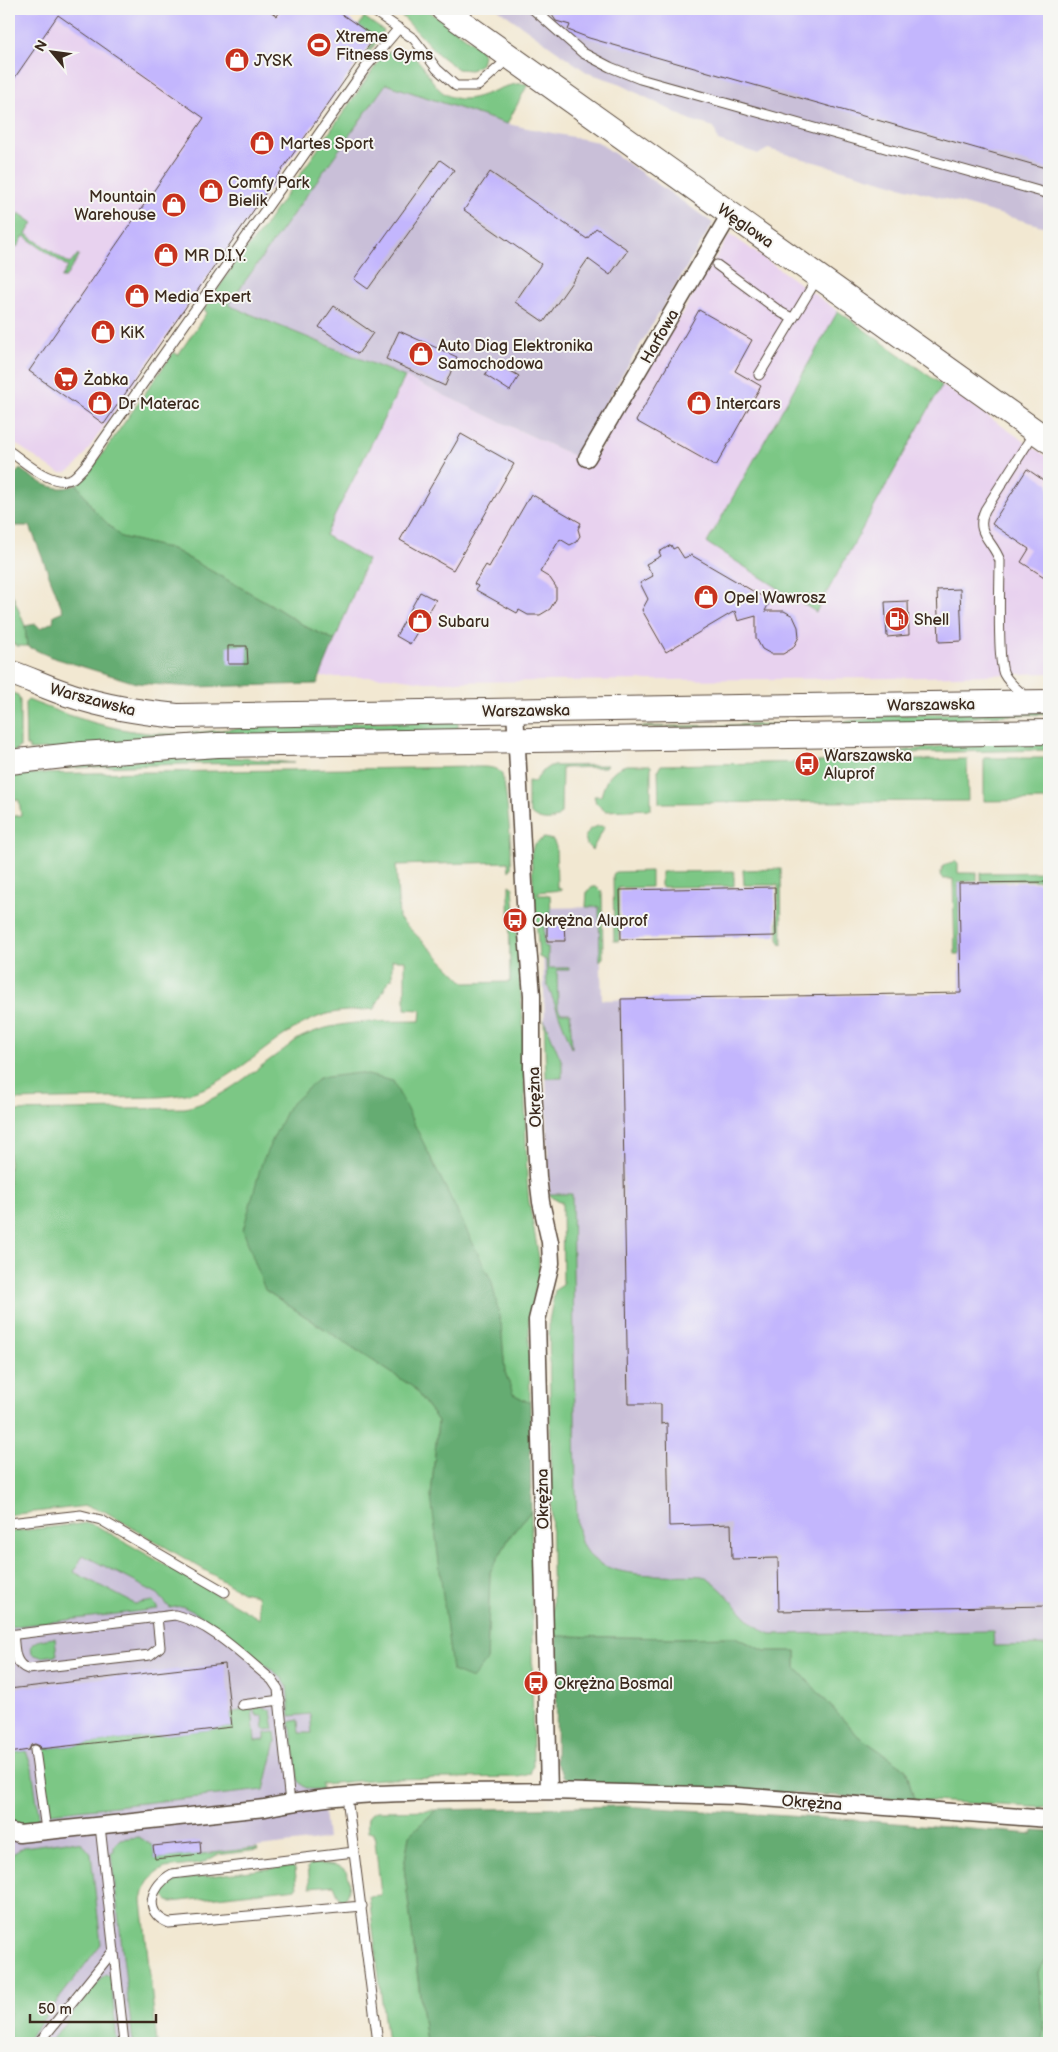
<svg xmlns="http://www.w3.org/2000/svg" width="1058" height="2052" font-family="'Balsamiq Sans',sans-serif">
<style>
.built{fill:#e8d2ef}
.industrial{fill:#c9bfd8}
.green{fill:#7cc785;stroke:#5c7852}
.forest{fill:#65ac72;stroke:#506b48}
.building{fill:#c3b6fd}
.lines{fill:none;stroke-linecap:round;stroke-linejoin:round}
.lane-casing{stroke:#564639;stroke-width:11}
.street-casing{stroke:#564639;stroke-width:19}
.secondary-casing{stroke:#564639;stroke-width:26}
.lane{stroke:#fff;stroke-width:9}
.street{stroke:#fff;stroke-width:16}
.secondary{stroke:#fff;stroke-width:24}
.labels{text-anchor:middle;stroke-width:4;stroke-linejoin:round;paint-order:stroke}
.poi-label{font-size:16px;fill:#3b2a1e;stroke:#f6f6f2;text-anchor:start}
.street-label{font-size:16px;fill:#3b2a1e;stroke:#f6f6f2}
</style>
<rect width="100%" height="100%" fill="#f6f6f2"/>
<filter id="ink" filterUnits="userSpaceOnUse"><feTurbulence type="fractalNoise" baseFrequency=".02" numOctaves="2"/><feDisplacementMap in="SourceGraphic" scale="10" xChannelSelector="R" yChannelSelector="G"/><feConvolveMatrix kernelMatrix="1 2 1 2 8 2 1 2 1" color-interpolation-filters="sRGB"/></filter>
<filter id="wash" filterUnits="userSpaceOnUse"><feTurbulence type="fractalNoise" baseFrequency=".0096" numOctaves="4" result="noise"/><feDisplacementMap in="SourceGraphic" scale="20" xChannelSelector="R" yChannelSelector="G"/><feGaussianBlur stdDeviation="1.12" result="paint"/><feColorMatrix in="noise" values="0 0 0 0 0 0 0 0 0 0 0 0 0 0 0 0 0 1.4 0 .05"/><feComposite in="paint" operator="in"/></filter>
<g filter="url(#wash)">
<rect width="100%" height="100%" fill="#f2e8d2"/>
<path class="built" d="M9 9H334L375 37 80 461 75 467 67 472 61 473 52 469 9 439Z
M730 234 838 311 707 542 816 611 942 385 1049 458V673L892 678 425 682 389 677H320L367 561 325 535 405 377 591 464Z"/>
<path class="industrial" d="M498 9H1049V228L768 149 759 154 718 141 714 127 690 120 616 82 588 73Z
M386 84 507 124 598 142 713 223 574 456 405 377 228 305Z
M1049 882V1645L765 1651 735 1637 677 1638 557 1636 564 1309 562 1202 561 1194H549L542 908 599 907 602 1000 960 993 959 883Z
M88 1523 309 1671 327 1839 123 1863 144 2043H9V1532Z"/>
<path class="green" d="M391 9H426L480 48 483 55 481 64 471 70 458 69 439 55 404 18Z
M364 17 384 31 364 60H362L376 38 359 26Z
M399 50C427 56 427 86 449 96 476 108 501 80 528 84L507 124 386 84 228 305 405 377 325 535 367 560 335 640 308 628 270 604 172 549 121 537 94 510 77 484 86 477 174 352 178 355 207 312 204 310 237 260 258 235 382 57 385 53Z
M19 213 33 223 26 234 70 264 78 254 79 256 65 278H61L68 267 24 236 17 247 9 241V221L12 223Z
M838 311 942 385 816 612 707 543Z
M9 586 25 626 27 646H17L9 641Z
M9 692 18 695 20 701V747L17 748V751L9 752Z
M28 700C71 717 116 732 163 734 201 735 239 726 277 725 337 722 398 722 458 720V732L29 750V746H26L25 703Z
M1049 710V714L985 716 913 725 539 729 836 723 894 715Z
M1049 742V750L899 753V751L973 743Z
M218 756 295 763 181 764 45 769 156 758Z
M984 758H1049V800L984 801Z
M967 759 968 801 659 803 658 770 661 765Z
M607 765 605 767 562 768 561 813C555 823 539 822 531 814L528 805V781L534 782 544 770 550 766Z
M626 765H649L651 766V809L605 811 596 803 594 796H601C605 781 611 769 626 765Z
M475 767C483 767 496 766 501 773 506 779 513 860 511 869L509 871 508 862 396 865 399 918 465 983 510 982 509 885 513 888 523 1020 527 1180 529 1202 539 1258V1273L529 1319 530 1403 513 1394 505 1372 501 1324 265 1290 413 1387 438 1421 431 1496 487 1660 490 1572 511 1535 531 1511 533 1765 530 1774 519 1777 383 1779 322 1784V1789C311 1790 303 1790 298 1779L290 1722 298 1720 299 1733H312L310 1714 290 1716 287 1686 281 1677 200 1615 182 1606 170 1608 158 1594 83 1555 74 1572 135 1604 153 1601 158 1609 9 1627V1532L88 1523 97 1526 260 1619 257 1595 242 1592 104 1511 86 1506 9 1515V1111L185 1108C223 1100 250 1073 282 1051 289 1046 296 1039 304 1036 340 1019 381 1022 420 1021L421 1010 405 1009V960H392V979L389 980 374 1009C356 1011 335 1010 318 1017 275 1033 240 1077 197 1091 185 1095 172 1096 159 1097L9 1100V817L21 815 19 800 9 801V778L27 774Z
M598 826H605L592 850 587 845 585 837 590 829Z
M544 838 553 840 556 846 557 887 562 890 538 892V895H550L551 913H547V921L544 922V946L548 947V968H569V970H557L558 1008 561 1013H570L572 1048 547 984 546 960 539 957 531 854 534 844Z
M955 861 958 864V873H977V881L958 882 959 954H955L953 879H943L940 875 943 866Z
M781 869 782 945H781L778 939V885H744L743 870Z
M651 871V887L618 888 619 941H614L613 875 615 872Z
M734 871V886L661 887V872Z
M1049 872V880L981 881V873Z
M593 887H597L602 892 603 958 600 961 599 907H586L587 891Z
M544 1020 562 1062V1078H546Z
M549 1194H572L576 1493C577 1508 576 1525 580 1539 594 1584 665 1573 702 1576 730 1589 742 1623 771 1634L993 1631 994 1646 1049 1645V1808L914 1800 906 1769 858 1736 796 1668V1651H765L735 1637 677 1638 553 1636 549 1321 555 1290 563 1285 562 1202 552 1198Z
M55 1638 57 1655 41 1657 32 1654 31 1646C38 1639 45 1639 55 1638Z
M264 1707 271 1711 274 1729 264 1730 263 1716H257V1714H255L254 1708Z
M252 1708 255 1741 265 1740V1733L275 1732 276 1741 264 1790 50 1813 42 1749 232 1727 231 1713Z
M26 1751 32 1768 39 1816C35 1831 20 1824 9 1822V1753Z
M436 1810 409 1835 404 1867 426 2043H387L369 1896 381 1895 374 1832H368C367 1822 366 1814 377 1811Z
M139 1837 153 1846 155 1859 257 1848 258 1850 217 1855 201 1864 165 1868 156 1873 148 1882 144 1891 142 1900 157 2043H133L111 1852 114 1851V1845L120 1839Z
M67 1841 82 1843 91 1854 101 1944 25 2043H9V1856L24 1847Z
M310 1864C319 1864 330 1863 338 1866 353 1870 353 1895 341 1902L334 1885 310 1887 308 1867Z
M291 1866 295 1868 297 1888 172 1902 168 1901 163 1896 168 1888 177 1880Z
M1049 1955V2043H1042L1043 2028 1038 1972Z
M105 1974 109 1976 111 1979 117 2043H49Z"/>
<path class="forest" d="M20 469C37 481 56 495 77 484L94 510 121 537 172 549 270 604 308 628 335 640 317 684 193 687 136 683 51 657 27 646 25 626 36 624 40 628 53 622 54 615 63 611 30 526H15L9 509V480Z
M359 1073 393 1081 492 1282 501 1324 505 1372 513 1394 530 1403 531 1511 511 1535 490 1572 487 1660 472 1679 452 1671 431 1496 438 1421 413 1387 265 1290 243 1230 262 1162 288 1107 319 1078Z
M557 1636 677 1638 735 1637 765 1651H796V1668L858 1736 906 1769 914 1800 575 1782 564 1776 556 1763Z
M622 1806 871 1821 1033 1834V1831L1049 1832V1955L1038 1972 1043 2028 1042 2043H426L404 1867 409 1835 436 1810Z"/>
<g id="blocks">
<path class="building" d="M9 9H267L277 16 282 9H334L375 37 104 424 29 371 204 118 58 15 9 86Z
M548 9H1049V169L589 38 568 30 570 25 556 21Z
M440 160 454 170 368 289 354 279Z
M490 172 587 239 596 228 628 250 610 275 588 259 544 322 515 302 541 264 464 210Z
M334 306 373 333 358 354 319 327Z
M699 310 752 340 735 371 761 386 716 466 636 421Z
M399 331 457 357 445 386 386 359Z
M494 361 519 376 510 391 485 375Z
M461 434 514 464 453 570 400 540Z
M1027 469 1049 484V580L1021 562 1029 549 992 524Z
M531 494 581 523 578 529 580 536 576 542 570 545 560 539 540 572 550 578 556 587V599L550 609 540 615H528L519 610 517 613 476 590 478 586 474 584 486 565 489 567Z
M671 545 673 549 677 547 684 558 691 555 770 601 765 611H784L793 616 798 627 799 637 793 648 783 654H771L762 649 756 638V616L738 621 735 611 666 652 642 610 648 599 640 583 653 576 646 564 661 556 659 552Z
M960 589 962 641 939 642 937 590Z
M420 592 436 600 410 644 396 636Z
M908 601 909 635 887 637 885 602Z
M228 646H247L248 664H228Z
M1049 882V1606L779 1611 778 1558 732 1559 731 1524 669 1526 667 1423 661 1424V1404H628L621 999 961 993 959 883Z
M775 887 776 936 621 939 620 890Z
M564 923 565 941H547V924Z
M225 1664 232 1727 41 1749 40 1746 35 1744 31 1745 29 1750 9 1753V1689Z
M200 1841 201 1854 155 1859 153 1846Z"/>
</g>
</g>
<g filter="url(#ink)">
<use href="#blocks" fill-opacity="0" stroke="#564639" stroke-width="1"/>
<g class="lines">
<defs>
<path id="lane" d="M371 9 414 39 437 69 456 86H478L509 58
M533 9 583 53 610 67 640 79 1049 194
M717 265 782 313 792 318
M759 375 818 277
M9 451C24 461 53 489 73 478 77 475 81 470 85 466L366 67 399 28
M1028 699C1020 691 1009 684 1004 674 997 660 1000 581 1000 561 993 540 974 534 985 510L1034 433
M9 1523 81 1515 101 1520 225 1592
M13 1634C15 1648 13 1664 28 1669L150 1655 160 1647 157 1617
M9 1635 175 1615C213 1624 243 1657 272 1680L278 1689 290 1803
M242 1705 280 1700
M35 1750 46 1830
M347 1797 378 2043
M100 1826 124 2043
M354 1852 172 1874C151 1885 142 1913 169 1923L362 1906
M39 2043 114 1950"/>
<path id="street" d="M587 458 730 214
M515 710 526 922 532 995V1070L538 1177 541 1202 550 1242 551 1263 537 1320 549 1791 737 1796 1049 1819
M9 1831 19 1834 265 1808C357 1788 455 1793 549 1791"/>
<path id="secondary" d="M443 9 1049 441
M9 672C30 679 50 689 70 695 105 707 140 712 177 716L1049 702
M9 762 82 754 218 745 1049 732"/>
</defs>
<use href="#lane" class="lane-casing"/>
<use href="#street" class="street-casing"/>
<use href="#secondary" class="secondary-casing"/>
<use href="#lane" class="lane"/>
<use href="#street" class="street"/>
<use href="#secondary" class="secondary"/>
</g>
</g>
<defs>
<symbol id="stadium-disc" viewBox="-11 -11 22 22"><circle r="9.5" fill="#c8321e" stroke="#f6f6f2"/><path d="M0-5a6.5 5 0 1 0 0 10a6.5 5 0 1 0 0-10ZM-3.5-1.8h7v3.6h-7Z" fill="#fff"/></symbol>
<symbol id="shop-disc" viewBox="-11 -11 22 22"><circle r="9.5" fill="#c8321e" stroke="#f6f6f2"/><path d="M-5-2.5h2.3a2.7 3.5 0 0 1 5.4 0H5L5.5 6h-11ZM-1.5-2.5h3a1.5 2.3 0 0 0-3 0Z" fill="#fff"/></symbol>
<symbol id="supermarket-disc" viewBox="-11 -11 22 22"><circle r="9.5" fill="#c8321e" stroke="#f6f6f2"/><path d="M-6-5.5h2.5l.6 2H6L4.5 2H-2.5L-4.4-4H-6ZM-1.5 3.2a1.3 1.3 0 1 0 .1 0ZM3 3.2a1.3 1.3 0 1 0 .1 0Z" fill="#fff"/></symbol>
<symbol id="fuel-disc" viewBox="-11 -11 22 22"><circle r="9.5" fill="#c8321e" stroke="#f6f6f2"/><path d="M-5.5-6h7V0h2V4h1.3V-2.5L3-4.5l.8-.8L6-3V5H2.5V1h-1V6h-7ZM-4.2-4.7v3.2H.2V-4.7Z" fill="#fff"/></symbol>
<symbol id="bus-disc" viewBox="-11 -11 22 22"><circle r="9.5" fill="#c8321e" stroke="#f6f6f2"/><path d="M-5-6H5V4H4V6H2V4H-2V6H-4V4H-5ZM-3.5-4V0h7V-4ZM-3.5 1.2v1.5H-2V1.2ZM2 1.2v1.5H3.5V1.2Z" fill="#fff"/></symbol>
</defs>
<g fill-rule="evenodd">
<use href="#stadium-disc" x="305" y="31" width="28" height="28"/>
<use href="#shop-disc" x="223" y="46" width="28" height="28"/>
<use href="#shop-disc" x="248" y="129" width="28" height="28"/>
<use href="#shop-disc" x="197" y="177" width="28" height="28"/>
<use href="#shop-disc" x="160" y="191" width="28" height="28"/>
<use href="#shop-disc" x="152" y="241" width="28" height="28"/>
<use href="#shop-disc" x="123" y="282" width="28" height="28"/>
<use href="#shop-disc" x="89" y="318" width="28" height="28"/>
<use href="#shop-disc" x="407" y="340" width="28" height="28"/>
<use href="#supermarket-disc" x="52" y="365" width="28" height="28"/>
<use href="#shop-disc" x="86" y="389" width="28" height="28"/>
<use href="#shop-disc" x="685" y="389" width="28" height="28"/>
<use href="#shop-disc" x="692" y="583" width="28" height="28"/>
<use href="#fuel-disc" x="883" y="605" width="28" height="28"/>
<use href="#shop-disc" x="406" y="607" width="28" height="28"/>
<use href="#bus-disc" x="793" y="750" width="28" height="28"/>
<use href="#bus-disc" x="501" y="906" width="28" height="28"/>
<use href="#bus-disc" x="522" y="1669" width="28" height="28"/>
</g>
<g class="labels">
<g class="poi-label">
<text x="336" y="42">Xtreme<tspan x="336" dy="18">Fitness Gyms</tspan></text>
<text x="254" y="66">JYSK</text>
<text x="280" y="149">Martes Sport</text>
<text x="228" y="188">Comfy Park<tspan x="228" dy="18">Bielik</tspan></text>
<text x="156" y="202" text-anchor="end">Mountain<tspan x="156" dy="18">Warehouse</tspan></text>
<text x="184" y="261">MR D.I.Y.</text>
<text x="154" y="302">Media Expert</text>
<text x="120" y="338">KiK</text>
<text x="438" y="351">Auto Diag Elektronika<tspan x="438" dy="18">Samochodowa</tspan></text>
<text x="84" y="385">Żabka</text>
<text x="118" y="409">Dr Materac</text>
<text x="716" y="409">Intercars</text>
<text x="724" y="603">Opel Wawrosz</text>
<text x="914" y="625">Shell</text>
<text x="438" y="627">Subaru</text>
<text x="824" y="761">Warszawska<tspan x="824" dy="18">Aluprof</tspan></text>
<text x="532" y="926">Okrężna Aluprof</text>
<text x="554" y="1689">Okrężna Bosmal</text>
</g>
<g class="street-label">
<text transform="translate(746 225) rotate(35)" y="6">Węglowa</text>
<text transform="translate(659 336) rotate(-60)" y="6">Harfowa</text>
<text transform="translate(93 699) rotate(15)" y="6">Warszawska</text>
<text transform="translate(931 704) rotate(-1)" y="6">Warszawska</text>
<text transform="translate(526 710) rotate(-1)" y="6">Warszawska</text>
<text transform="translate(534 1097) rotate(-92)" y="6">Okrężna</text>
<text transform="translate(542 1499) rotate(-91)" y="6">Okrężna</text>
<text transform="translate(812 1802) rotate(4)" y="6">Okrężna</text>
</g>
</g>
<rect width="1058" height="2052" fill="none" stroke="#f6f6f2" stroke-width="30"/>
<g transform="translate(52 52) rotate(299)" stroke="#f6f6f2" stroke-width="4" paint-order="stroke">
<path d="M0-4L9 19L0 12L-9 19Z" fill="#3b2a1e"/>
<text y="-8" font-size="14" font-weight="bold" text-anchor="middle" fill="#3b2a1e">N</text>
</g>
<path d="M30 2014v8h126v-8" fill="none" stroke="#3b2a1e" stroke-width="2.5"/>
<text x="38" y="2014" font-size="15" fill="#3b2a1e" stroke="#f6f6f2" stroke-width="4" paint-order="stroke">50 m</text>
</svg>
